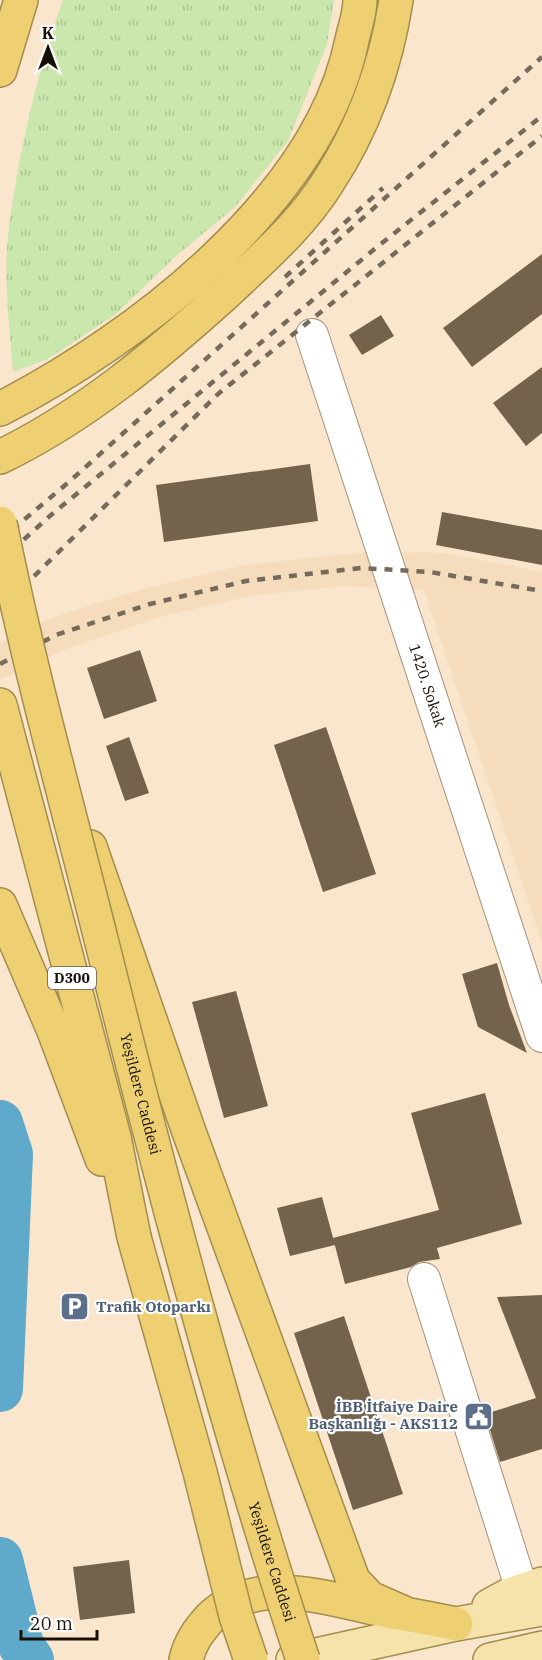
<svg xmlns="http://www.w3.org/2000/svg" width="542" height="1660" font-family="'IBM Plex Serif',serif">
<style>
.built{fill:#f4dcbc}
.grass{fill:url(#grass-tufts)}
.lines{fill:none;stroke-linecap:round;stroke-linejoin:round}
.river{stroke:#5fa9ca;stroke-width:46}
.building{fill:#73624c}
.minor-casing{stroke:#a4917a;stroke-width:34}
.major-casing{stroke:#a28d4d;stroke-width:36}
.highway-casing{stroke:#a28d4d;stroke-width:36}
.minor{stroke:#fff;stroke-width:32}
.major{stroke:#f5e3ab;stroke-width:33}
.highway{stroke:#eed073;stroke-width:33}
.rail{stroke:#766a5b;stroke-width:4.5;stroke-dasharray:8 8;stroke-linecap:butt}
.highway-bridge-casing{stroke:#a28d4d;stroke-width:36;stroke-linecap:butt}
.highway-bridge{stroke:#eed073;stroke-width:33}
.labels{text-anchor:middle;stroke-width:4.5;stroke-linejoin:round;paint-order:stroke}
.shield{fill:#fff;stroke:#5c5851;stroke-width:1.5}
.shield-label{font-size:14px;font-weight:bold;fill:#161007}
.street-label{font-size:15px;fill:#161007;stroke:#fff}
.service-label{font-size:15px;font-weight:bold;fill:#4e5e75;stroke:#fff;text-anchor:start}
</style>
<defs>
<pattern id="grass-tufts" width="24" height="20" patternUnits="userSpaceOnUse" patternTransform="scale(1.5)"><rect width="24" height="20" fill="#cae7ad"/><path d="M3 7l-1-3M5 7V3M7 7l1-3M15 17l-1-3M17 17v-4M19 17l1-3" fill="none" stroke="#adc593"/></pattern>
</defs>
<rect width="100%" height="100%" fill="#fae6cd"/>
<path class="built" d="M366 552 445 553 542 572V943L424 590 343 586 250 596 160 617 63 650 0 680V642L54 617 146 588 245 565Z"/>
<path class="grass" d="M63 0H334L327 44 288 141 235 207 176 256 116 314 48 359 13 372C9 324 3 274 9 226 19 151 37 72 63 0Z"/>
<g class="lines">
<path class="river" d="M0 1123 10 1154 0 1389
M0 1560 21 1645 31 1660"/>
</g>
<path class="building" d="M542 254V314L472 367 443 328Z
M381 315 394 336 362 355 349 335Z
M542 367V433L526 446 493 403Z
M310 464 318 521 164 542 156 485Z
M442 512 542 530V565L436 545Z
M140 650 157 701 104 719 87 668Z
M326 727 376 874 323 892 274 745Z
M129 737 149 793 125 801 106 746Z
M497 963 509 1005 527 1053 478 1027 462 974Z
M236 991 268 1106 224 1118 192 1002Z
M485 1093 522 1224 437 1248 440 1259 419 1262 411 1267 345 1284 333 1238 439 1210 411 1113Z
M322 1197 335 1245 290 1256 277 1208Z
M542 1295V1449L500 1462 485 1414 536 1398 497 1297Z
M344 1316 403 1494 353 1510 294 1333Z
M129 1560 135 1613 80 1620 73 1567Z"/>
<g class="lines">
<defs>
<g id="minor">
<path id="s1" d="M312 335 542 1036"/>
<path d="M424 1279 522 1590"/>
</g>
<path id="major" d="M489 1606 509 1595 542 1584
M293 1660 456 1624 542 1609
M490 1660 542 1648"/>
<path id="highway" d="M0 70 21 0
M0 409C137 339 320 199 352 40 355 27 360 13 360 0
M0 457C85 416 157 355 227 292 263 258 302 224 328 182 364 127 386 65 396 0
M0 705 114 1137 134 1237
M90 847 188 1129 353 1580 370 1598 404 1613
M0 905 54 1031 102 1159
M186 1660C190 1642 199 1630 211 1617 255 1575 322 1597 374 1608 402 1614 429 1618 456 1624"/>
</defs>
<use href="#minor" class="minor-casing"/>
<use href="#major" class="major-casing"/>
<use href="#highway" class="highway-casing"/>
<use href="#minor" class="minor"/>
<use href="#major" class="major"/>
<use href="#highway" class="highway"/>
<path class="rail" d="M285 277 383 188
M0 540 70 481 542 57
M0 561 51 515 382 243 542 116
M0 610 218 394 542 136
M0 664 56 635 150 604 246 581 361 568 430 572 542 591"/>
<defs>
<g id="highway-bridge">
<path id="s2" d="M0 523C28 664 67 803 102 943 162 1184 225 1424 303 1660"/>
<path d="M134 1237 200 1472 236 1616 251 1660"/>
</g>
</defs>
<use href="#highway-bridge" class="highway-bridge-casing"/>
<use href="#highway-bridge" class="highway-bridge"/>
</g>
<defs>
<symbol id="parking-square" viewBox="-11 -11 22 22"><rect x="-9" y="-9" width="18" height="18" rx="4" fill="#5c6f8a" stroke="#fff"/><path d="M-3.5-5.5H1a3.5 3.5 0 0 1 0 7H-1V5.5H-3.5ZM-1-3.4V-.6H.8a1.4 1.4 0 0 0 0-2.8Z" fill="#fff"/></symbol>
<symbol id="civic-square" viewBox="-11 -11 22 22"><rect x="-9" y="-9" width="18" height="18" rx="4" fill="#5c6f8a" stroke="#fff"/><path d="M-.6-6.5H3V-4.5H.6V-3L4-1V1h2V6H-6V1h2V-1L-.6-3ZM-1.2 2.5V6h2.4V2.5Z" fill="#fff"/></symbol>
</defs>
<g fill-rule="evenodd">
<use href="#parking-square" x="58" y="1290" width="33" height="33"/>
<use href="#civic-square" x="462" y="1400" width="33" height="33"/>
</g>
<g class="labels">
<rect class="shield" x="48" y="967" width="48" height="22" rx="4.5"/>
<g class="shield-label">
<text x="72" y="983">D300</text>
</g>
<g class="street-label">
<text dy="5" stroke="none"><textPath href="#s1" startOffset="369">1420. Sokak</textPath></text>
<text dy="5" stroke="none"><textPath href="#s2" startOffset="588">Yeşildere Caddesi</textPath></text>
<text dy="5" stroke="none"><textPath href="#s2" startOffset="1074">Yeşildere Caddesi</textPath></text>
</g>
<g class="service-label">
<text x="96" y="1312">Trafik Otoparkı</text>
<text x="458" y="1412" text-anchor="end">İBB İtfaiye Daire<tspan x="458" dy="17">Başkanlığı - AKS112</tspan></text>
</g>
</g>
<g transform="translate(48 48)" stroke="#ffffff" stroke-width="4.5" paint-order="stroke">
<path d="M0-4.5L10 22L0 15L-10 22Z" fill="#161007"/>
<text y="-9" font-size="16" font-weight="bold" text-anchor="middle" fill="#161007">K</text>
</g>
<path d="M21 1630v9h76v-9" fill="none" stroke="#161007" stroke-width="3"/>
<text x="30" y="1630" font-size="18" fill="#161007" stroke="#ffffff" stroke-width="4.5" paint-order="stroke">20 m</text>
</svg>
